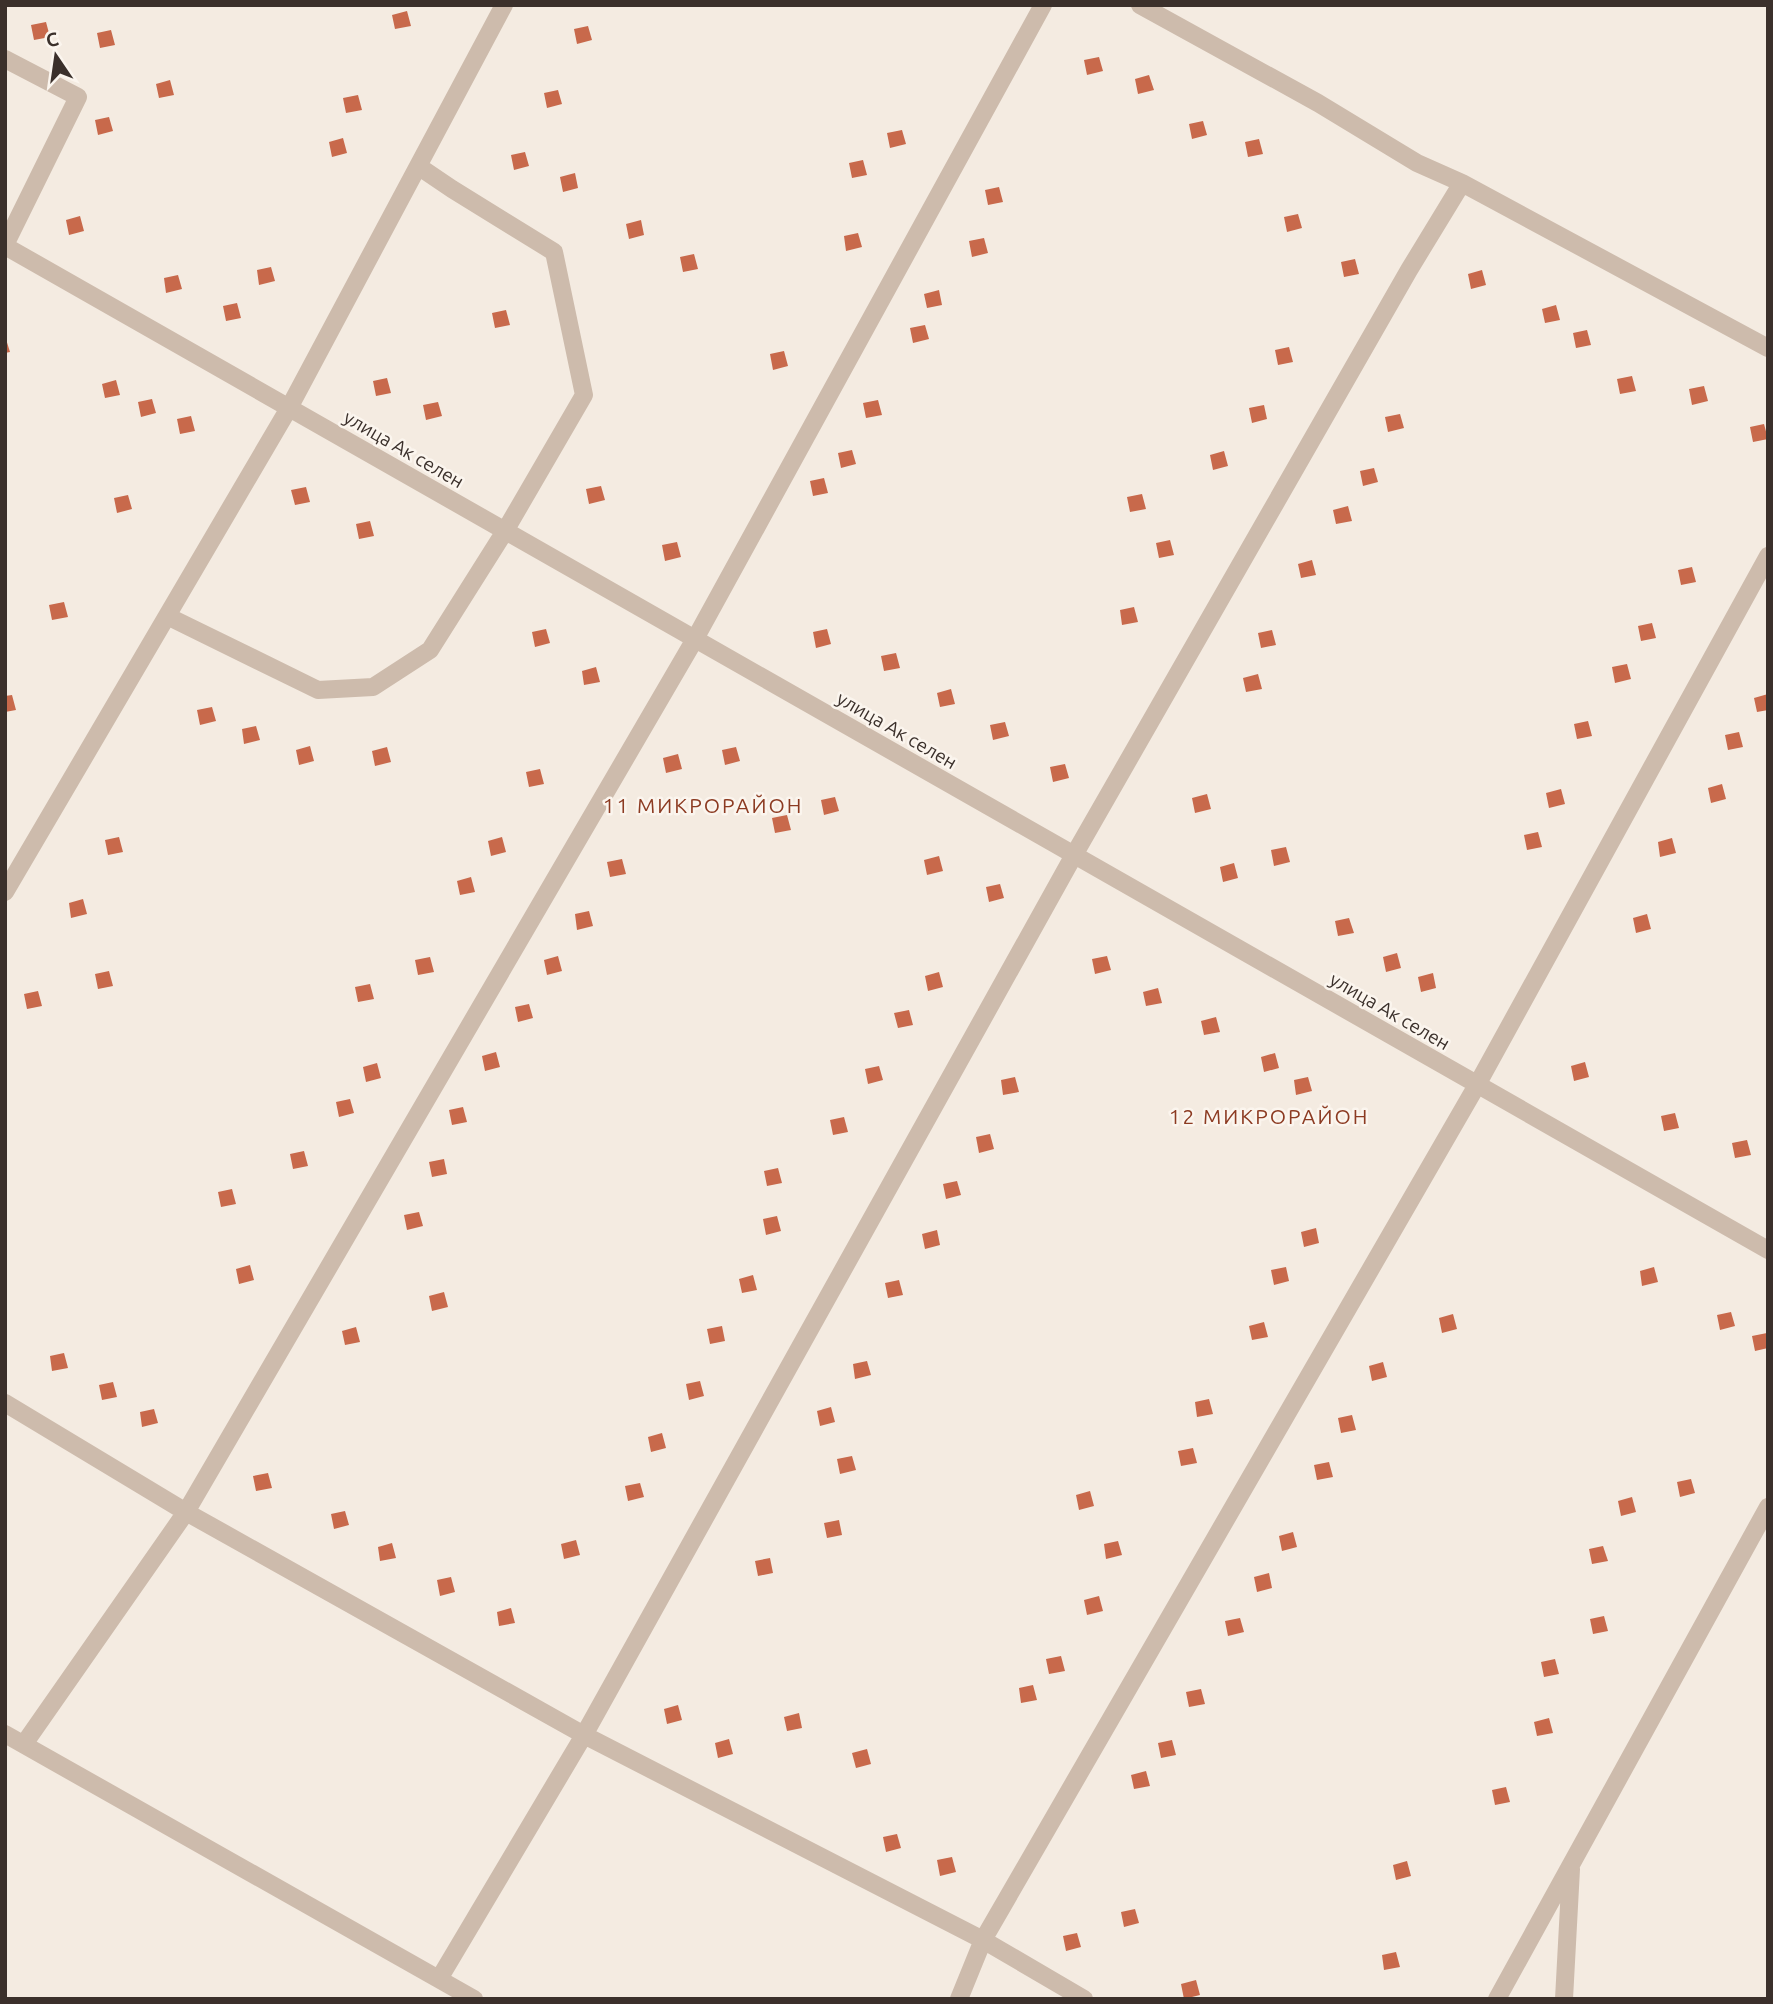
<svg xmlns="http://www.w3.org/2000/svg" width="1773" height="2004" font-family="Ubuntu,sans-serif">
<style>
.building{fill:#c8694b}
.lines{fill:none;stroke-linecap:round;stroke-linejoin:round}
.minor{stroke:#cdbbac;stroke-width:18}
.labels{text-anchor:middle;stroke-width:5;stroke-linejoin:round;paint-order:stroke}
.street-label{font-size:19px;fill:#3b302b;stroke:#fbf5ee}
.neighbourhood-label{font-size:21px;letter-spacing:2px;fill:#8c3b22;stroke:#fbf5ee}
</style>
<rect width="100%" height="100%" fill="#f4ebe1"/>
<path class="building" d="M407 11 411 26 395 29 392 15Z
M46 22 50 37 34 40 31 25Z
M588 26 592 40 577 44 574 29Z
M111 30 115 45 100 48 97 33Z
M1099 57 1103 71 1087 75 1084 60Z
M1149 75 1154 90 1138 94 1135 79Z
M170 80 174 95 159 98 156 84Z
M558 90 562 104 547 108 544 93Z
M358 95 362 110 346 113 343 98Z
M109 117 113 131 98 135 95 120Z
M1203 121 1207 135 1192 139 1189 124Z
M902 130 906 144 890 148 887 133Z
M343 138 347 153 332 157 329 142Z
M1259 139 1263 154 1248 157 1245 142Z
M525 152 529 166 514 170 511 155Z
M863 160 867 175 852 178 849 163Z
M575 173 578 188 563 192 560 177Z
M999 187 1003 202 988 205 985 190Z
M1298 214 1302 228 1287 232 1284 217Z
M80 216 84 231 69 235 66 220Z
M641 220 644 235 629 239 626 224Z
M858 233 862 247 846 251 844 236Z
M984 238 988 253 972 257 969 241Z
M694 254 698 269 683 272 680 257Z
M1355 259 1359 274 1344 277 1341 262Z
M271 267 275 281 259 285 257 270Z
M1482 270 1486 285 1471 289 1468 274Z
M178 275 182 289 166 293 164 278Z
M939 290 942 305 927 308 924 294Z
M237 303 241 318 226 321 223 306Z
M1556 305 1560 320 1545 323 1542 309Z
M506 310 510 325 495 328 492 313Z
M925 325 929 339 913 343 910 328Z
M1587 330 1591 345 1576 348 1573 333Z
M5 336 10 352 5 353Z
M1289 347 1293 362 1278 365 1275 350Z
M784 351 788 366 773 370 770 354Z
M1632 376 1636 391 1620 394 1617 379Z
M387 378 391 393 376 396 373 381Z
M116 380 120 395 105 398 102 384Z
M1704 386 1708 401 1692 405 1689 389Z
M152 399 156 413 141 417 138 402Z
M878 400 882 415 866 418 863 403Z
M438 402 442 416 426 420 423 405Z
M1264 405 1267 419 1252 423 1249 408Z
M1400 414 1404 428 1388 432 1385 417Z
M191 416 195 431 180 434 177 419Z
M1764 424 1768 439 1753 442 1750 427Z
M852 450 856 464 841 468 838 453Z
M1224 451 1228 466 1213 470 1210 455Z
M1374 468 1378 482 1363 486 1360 471Z
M824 478 828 493 813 496 810 481Z
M601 486 605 500 589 504 586 489Z
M306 487 310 502 295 505 291 490Z
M1142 494 1146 509 1130 512 1127 497Z
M128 495 132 509 117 513 114 498Z
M1348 506 1352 521 1336 524 1333 510Z
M370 521 374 536 359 539 356 524Z
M1170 540 1174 555 1159 558 1156 543Z
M677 542 681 557 665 561 662 545Z
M1312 560 1316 575 1301 578 1298 564Z
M1692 567 1696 582 1681 585 1678 570Z
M64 602 68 617 52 620 49 605Z
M1134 607 1138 622 1122 625 1120 610Z
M1652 623 1656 638 1641 641 1638 626Z
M546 629 550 643 535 647 532 632Z
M827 629 831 644 816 648 813 632Z
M1272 630 1276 645 1261 648 1258 633Z
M896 653 900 668 884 671 881 656Z
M1627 664 1631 679 1615 683 1612 667Z
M596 667 600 682 584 685 582 671Z
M1258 674 1262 689 1246 692 1243 678Z
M951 689 955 704 940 707 937 693Z
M1768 694V710L1757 712 1754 698Z
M12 695 16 710 5 712V696Z
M212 707 216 721 200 725 197 710Z
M1588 721 1592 736 1577 739 1574 724Z
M1005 722 1009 736 993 740 990 725Z
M256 726 260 740 244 744 242 729Z
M1739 732 1743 747 1728 750 1725 735Z
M310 746 314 761 299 765 296 750Z
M387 747 391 762 375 766 372 751Z
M736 747 740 761 725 765 722 750Z
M678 754 682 769 666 773 663 758Z
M1065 764 1069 778 1053 782 1050 767Z
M540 769 544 784 529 787 526 772Z
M1722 784 1726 799 1711 803 1708 788Z
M1561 789 1565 804 1549 808 1546 793Z
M1207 794 1211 809 1195 813 1192 798Z
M835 797 839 811 824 815 821 800Z
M787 815 791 830 775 833 772 818Z
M1538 832 1542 847 1527 850 1524 835Z
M119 837 123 852 108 855 105 840Z
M502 837 506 852 491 856 488 841Z
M1672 838 1676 853 1660 857 1658 842Z
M1286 847 1290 862 1274 866 1271 850Z
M939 856 943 871 927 875 924 860Z
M622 859 626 874 610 877 607 862Z
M1234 863 1238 878 1223 882 1220 867Z
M471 877 475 892 460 895 457 881Z
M1000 884 1004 898 989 902 986 887Z
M83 899 87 914 71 918 69 903Z
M589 911 593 926 577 930 575 914Z
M1647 914 1651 929 1636 933 1633 918Z
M1349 918 1354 933 1338 936 1335 921Z
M1397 953 1401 968 1386 972 1383 957Z
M558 956 562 971 547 975 544 960Z
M1107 956 1111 970 1095 974 1092 959Z
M430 957 434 972 418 975 415 960Z
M109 971 113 986 98 989 95 974Z
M939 972 943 987 928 991 925 976Z
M1433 973 1436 988 1421 992 1418 977Z
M370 984 374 999 358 1002 355 987Z
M1158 988 1162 1003 1146 1006 1143 992Z
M38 991 42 1006 27 1009 24 994Z
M529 1004 533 1018 518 1022 515 1007Z
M909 1010 913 1025 898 1028 894 1013Z
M1216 1017 1220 1032 1204 1035 1201 1021Z
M496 1052 500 1067 485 1071 482 1056Z
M1275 1053 1279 1068 1264 1072 1261 1057Z
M1585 1062 1589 1077 1574 1081 1571 1066Z
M377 1063 381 1078 366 1082 363 1067Z
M879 1066 883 1080 868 1084 865 1069Z
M1015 1077 1019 1092 1003 1095 1001 1080Z
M1308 1077 1312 1091 1296 1095 1294 1080Z
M350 1099 354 1113 339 1117 336 1102Z
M463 1107 467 1122 452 1125 449 1110Z
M1675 1113 1679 1128 1664 1131 1661 1116Z
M844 1117 848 1132 833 1135 830 1120Z
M990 1134 994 1149 979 1153 976 1137Z
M1747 1140 1751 1155 1735 1158 1732 1143Z
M304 1151 308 1166 293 1169 290 1154Z
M444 1159 447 1174 432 1177 429 1162Z
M778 1168 782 1183 767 1186 764 1171Z
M957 1181 961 1195 946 1199 943 1184Z
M232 1189 236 1204 221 1207 218 1192Z
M419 1212 423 1226 407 1230 404 1215Z
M777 1216 781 1231 766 1235 763 1219Z
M1316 1228 1319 1243 1304 1247 1301 1232Z
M937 1230 940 1245 925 1249 922 1234Z
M250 1265 254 1280 239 1284 236 1269Z
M1286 1267 1289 1281 1274 1285 1271 1270Z
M1654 1267 1658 1282 1642 1286 1640 1271Z
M753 1275 757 1290 742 1293 739 1279Z
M899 1280 903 1295 888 1298 885 1283Z
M444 1292 448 1307 432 1311 429 1296Z
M1731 1312 1735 1326 1720 1330 1717 1315Z
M1453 1314 1457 1329 1442 1333 1439 1318Z
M1264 1322 1268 1337 1252 1340 1249 1326Z
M722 1326 725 1341 710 1344 707 1329Z
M356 1327 360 1342 345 1345 342 1331Z
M1767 1333 1768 1348 1755 1351 1752 1336Z
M64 1353 68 1368 52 1371 50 1356Z
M867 1361 871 1375 855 1379 853 1364Z
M1383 1362 1387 1377 1372 1381 1369 1366Z
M700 1381 704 1396 689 1400 686 1384Z
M113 1382 117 1397 102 1400 99 1385Z
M1209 1399 1213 1414 1197 1417 1195 1402Z
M831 1407 835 1422 820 1426 817 1411Z
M154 1409 158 1423 142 1427 140 1412Z
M1352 1415 1356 1430 1341 1433 1338 1418Z
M662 1433 666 1448 651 1452 648 1437Z
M1193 1448 1197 1463 1181 1466 1178 1451Z
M852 1456 856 1470 840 1474 837 1459Z
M1329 1462 1333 1477 1317 1480 1314 1465Z
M268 1473 272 1488 256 1491 253 1476Z
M1691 1479 1695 1493 1680 1497 1677 1482Z
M640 1483 644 1497 628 1501 625 1486Z
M1090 1491 1094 1506 1079 1510 1076 1495Z
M1632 1497 1636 1512 1621 1516 1618 1501Z
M345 1511 349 1525 334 1529 331 1514Z
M839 1520 842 1535 827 1538 824 1523Z
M1293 1532 1297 1547 1282 1551 1279 1536Z
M576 1540 580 1555 564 1559 561 1544Z
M1118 1541 1122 1555 1106 1559 1104 1544Z
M392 1543 396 1558 380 1561 378 1547Z
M1603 1546 1608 1561 1592 1564 1589 1549Z
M770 1558 773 1573 758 1576 755 1561Z
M1269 1573 1272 1588 1257 1592 1254 1577Z
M451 1577 455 1592 440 1596 437 1580Z
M1099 1596 1103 1611 1087 1615 1084 1600Z
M511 1608 515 1623 499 1626 497 1612Z
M1604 1616 1608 1631 1593 1634 1590 1619Z
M1240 1618 1244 1632 1228 1636 1225 1621Z
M1061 1656 1065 1671 1049 1674 1046 1659Z
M1555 1659 1559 1674 1544 1677 1541 1662Z
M1033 1685 1037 1700 1021 1703 1019 1688Z
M1201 1689 1205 1704 1189 1707 1186 1692Z
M678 1705 682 1720 667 1724 664 1709Z
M799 1713 802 1728 787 1731 784 1717Z
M1549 1718 1553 1733 1537 1736 1534 1722Z
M729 1739 733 1754 718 1758 715 1743Z
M1172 1740 1176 1755 1161 1758 1158 1743Z
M867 1749 871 1764 856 1768 852 1753Z
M1146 1771 1150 1786 1134 1789 1131 1775Z
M1506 1787 1510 1802 1495 1805 1492 1790Z
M897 1834 901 1848 886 1852 883 1837Z
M952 1857 956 1872 940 1876 937 1860Z
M1407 1861 1411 1876 1396 1880 1393 1865Z
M1135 1909 1139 1923 1124 1927 1121 1912Z
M1077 1933 1081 1947 1066 1951 1063 1936Z
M1396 1952 1400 1967 1384 1970 1382 1955Z
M1196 1980 1200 1995 1184 1999 1181 1984Z"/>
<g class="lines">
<path class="minor" d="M1140 5 1318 103 1417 163 1462 183 1768 348
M5 59 78 97 5 245
M5 246 1768 1250
M167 616 318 690 373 687 430 650 505 531 584 395 554 252 452 189 418 166
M5 892 289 408 504 5
M5 1403 186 1512 584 1735 983 1940 1084 1999
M5 1734 474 1999
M24 1744 186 1512 695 639 1043 5
M439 1979 584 1735 1074 855 1409 270 1462 183
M959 1999 983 1940 1477 1085 1768 556
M1497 1999 1768 1507
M1564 1999 1571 1869"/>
</g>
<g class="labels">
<g class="street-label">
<text transform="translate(404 449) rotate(30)" y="7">улица Ак селен</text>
<text transform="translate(897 730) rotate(30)" y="7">улица Ак селен</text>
<text transform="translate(1390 1011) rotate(30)" y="7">улица Ак селен</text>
</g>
<g class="neighbourhood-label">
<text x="703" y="813">11 МИКРОРАЙОН</text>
<text x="1269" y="1124">12 МИКРОРАЙОН</text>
</g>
</g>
<rect width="1773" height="2004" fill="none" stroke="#3b302b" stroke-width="14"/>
<g transform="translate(56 56) rotate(347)" stroke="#fbf5ee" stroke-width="5" paint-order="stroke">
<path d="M0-5L12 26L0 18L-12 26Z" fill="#3b302b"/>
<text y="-10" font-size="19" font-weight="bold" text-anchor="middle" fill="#3b302b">С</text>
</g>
</svg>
